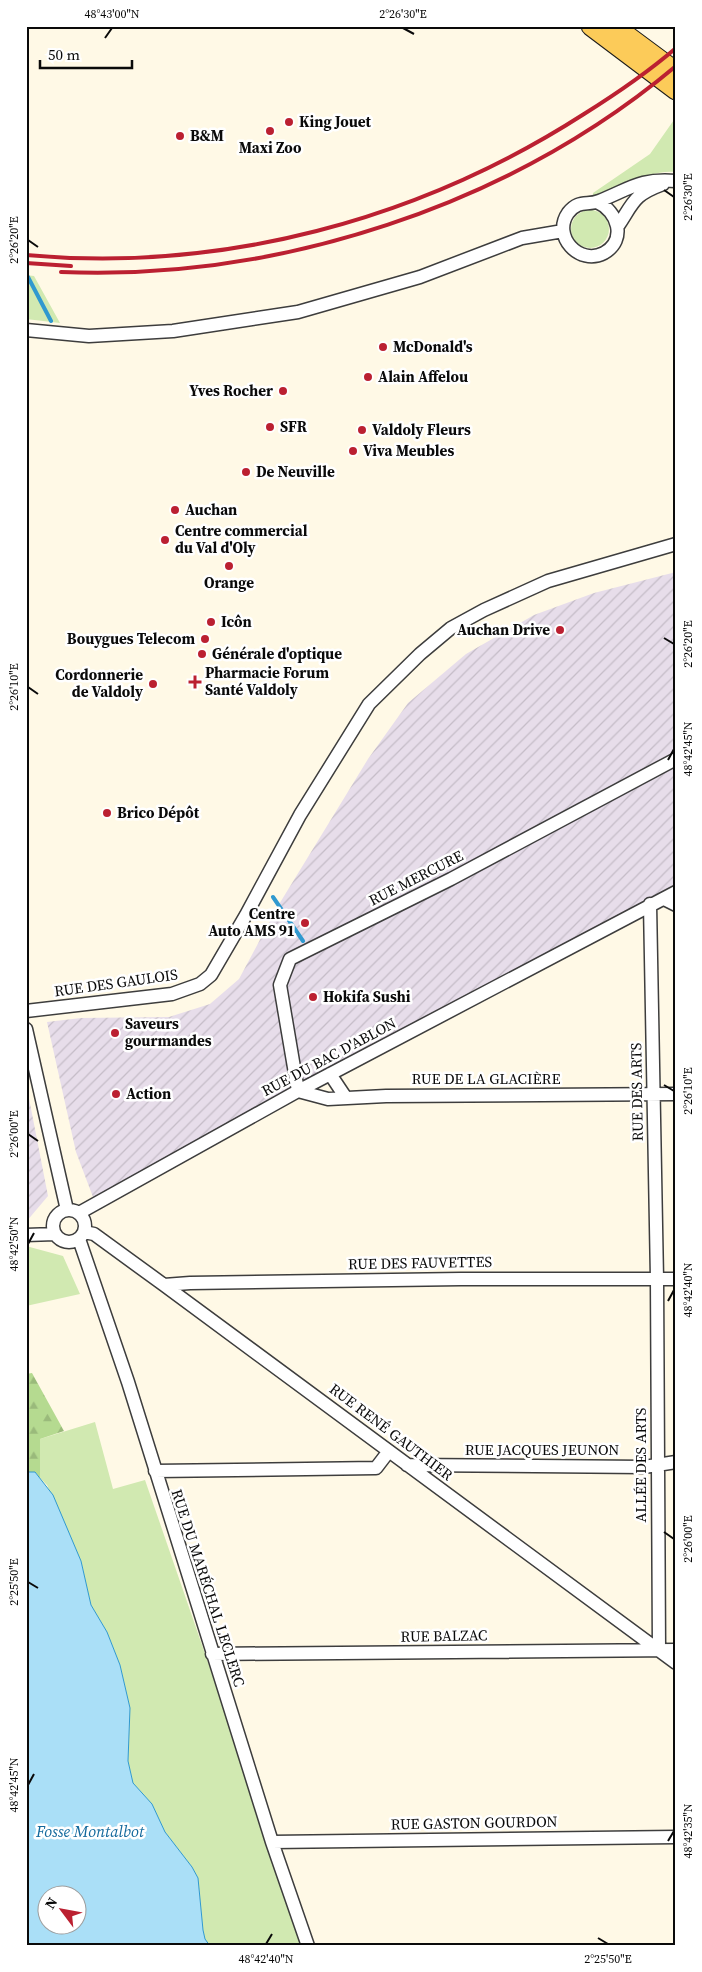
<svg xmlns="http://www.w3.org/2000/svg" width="702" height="1972" font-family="'Source Serif 4',serif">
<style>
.industrial{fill:url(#industrial-furrows)}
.green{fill:#d1e9b1}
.forest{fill:url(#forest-firs)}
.water{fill:#aadff7;stroke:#3099cf;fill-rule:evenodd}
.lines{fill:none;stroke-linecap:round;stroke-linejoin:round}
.stream{stroke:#3099cf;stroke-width:4}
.minor-casing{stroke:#3d3d3d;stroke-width:15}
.primary-casing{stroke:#1b1b1b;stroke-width:21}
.minor{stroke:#fff;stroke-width:12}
.primary{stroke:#fccb59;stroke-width:19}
.rail{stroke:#bb2031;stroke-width:4}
.ticks{fill:none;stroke:#0a0a0a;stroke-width:2}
.poi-dot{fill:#bb2031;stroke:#fff;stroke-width:2}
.labels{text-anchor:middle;stroke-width:5;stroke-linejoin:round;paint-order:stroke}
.poi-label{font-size:15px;font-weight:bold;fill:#0a0a0a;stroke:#fff;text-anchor:start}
.street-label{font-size:15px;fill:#0a0a0a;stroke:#fff}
.water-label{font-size:16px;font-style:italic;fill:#12689c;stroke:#fff}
.neatline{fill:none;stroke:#0a0a0a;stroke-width:2}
.ticks-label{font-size:12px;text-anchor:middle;fill:#0a0a0a}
</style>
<defs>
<pattern id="industrial-furrows" width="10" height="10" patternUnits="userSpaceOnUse" patternTransform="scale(1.25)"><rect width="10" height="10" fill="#e7ddea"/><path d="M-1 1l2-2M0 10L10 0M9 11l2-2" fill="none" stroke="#c5bcc7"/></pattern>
<pattern id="forest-firs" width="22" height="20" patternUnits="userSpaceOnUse" patternTransform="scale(1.25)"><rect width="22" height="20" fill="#b5da90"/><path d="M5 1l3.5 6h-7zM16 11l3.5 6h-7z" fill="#9aba7b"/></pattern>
</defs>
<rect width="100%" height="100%" fill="#fff9e6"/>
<path class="industrial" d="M676 572V885L453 1003 96 1205 76 1152 47 1022 81 1018 169 1017 210 1004 239 979 278 906 368 759 408 703 466 654 534 615 594 593Z
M26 1083 48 1196 26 1222Z"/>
<path class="green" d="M676 117V172C643 169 622 192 593 195V193L650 154Z
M571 229a19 19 0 1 1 38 0a19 19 0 1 1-38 0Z
M26 275 34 276 60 323 26 319Z
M26 1246 63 1256 80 1294 26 1306Z
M95 1422 113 1489 145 1480 306 1946H210L205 1939 203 1930 198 1878 192 1867 165 1832 152 1804 133 1783 128 1761 130 1708 120 1665 107 1632 91 1605 81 1561 47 1485 40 1478V1439Z"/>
<path class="forest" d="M32 1373 64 1431 40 1439V1478L35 1472H26V1374Z"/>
<path class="water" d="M26 1472H35L53 1495 81 1561 91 1605 107 1632 120 1665 130 1708 128 1761 133 1783 152 1804 165 1832 192 1867 198 1878 203 1930 205 1939 210 1946H26ZM48 1894H78V1924H48Z"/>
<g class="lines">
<path class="stream" d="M28 277 51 321
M273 897 303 941"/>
<defs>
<path id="minor" d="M597 202C618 211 627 240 604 253 579 266 552 236 568 213 579 199 587 206 599 201 630 189 639 178 676 181
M618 226C634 202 633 195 663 184
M26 330 89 336 173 331 298 312 420 277 522 238 563 231
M676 759 451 879 290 959 280 985 298 1091 328 1099 386 1096 676 1094
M664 899 676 905
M650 904 657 1279 659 1650
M26 1011 172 994 200 984 211 975 246 915 300 815 369 704 420 654 451 628 484 610 548 581 676 544
M26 1029 67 1210
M330 1074 346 1098
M53 1226a16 16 0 1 1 32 0a16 16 0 1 1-32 0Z
M79 1213 298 1091 676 892
M84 1232 94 1234 164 1285 676 1663
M26 1235 55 1234
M79 1239 128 1382 272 1842 308 1946
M164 1285 190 1283 461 1279H676
M407 1465 644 1467 676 1462
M155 1471 376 1468 389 1451
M212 1654 676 1650
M272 1842 676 1837"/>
<path id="primary" d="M591 26 676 90
M614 26 676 72"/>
</defs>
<use href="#minor" class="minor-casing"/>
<use href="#primary" class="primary-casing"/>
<use href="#minor" class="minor"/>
<use href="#primary" class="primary"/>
<path class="rail" d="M26 255C222 273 419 220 584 114 616 94 647 73 676 48
M26 263 71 266
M61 272C278 281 509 206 676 66"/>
</g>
<path class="ticks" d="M403 28 414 34M105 38 112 28M664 190 674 197M28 240 38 247M664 638 674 644M28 687 38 694M668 760 674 749M664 1085 674 1091M28 1134 38 1141M28 1244 34 1233M668 1301 674 1290M664 1532 674 1539M28 1582 38 1588M28 1785 34 1774M668 1841 674 1831M598 1938 608 1944M266 1944 272 1934"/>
<g class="poi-dot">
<circle cx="289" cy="122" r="5"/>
<circle cx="270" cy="131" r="5"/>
<circle cx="180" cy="136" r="5"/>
<circle cx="383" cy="347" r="5"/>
<circle cx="368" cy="377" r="5"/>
<circle cx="283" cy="391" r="5"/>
<circle cx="270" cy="427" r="5"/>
<circle cx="362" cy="430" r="5"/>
<circle cx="353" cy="451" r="5"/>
<circle cx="246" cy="472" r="5"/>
<circle cx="175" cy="510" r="5"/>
<circle cx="165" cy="540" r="5"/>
<circle cx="229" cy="566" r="5"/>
<circle cx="211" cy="622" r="5"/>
<circle cx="560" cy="630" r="5"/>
<circle cx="205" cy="639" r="5"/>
<circle cx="202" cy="654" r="5"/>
<path d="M192.5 674.5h5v5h5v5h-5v5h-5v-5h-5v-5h5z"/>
<circle cx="153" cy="684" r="5"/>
<circle cx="107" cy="813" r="5"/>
<circle cx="305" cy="923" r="5"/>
<circle cx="313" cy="997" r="5"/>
<circle cx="115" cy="1033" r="5"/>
<circle cx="116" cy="1094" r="5"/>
</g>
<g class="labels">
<g class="poi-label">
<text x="299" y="127">King Jouet</text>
<text x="190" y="141">B&amp;M</text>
<text x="270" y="153" text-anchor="middle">Maxi Zoo</text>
<text x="393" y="352">McDonald's</text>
<text x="378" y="382">Alain Affelou</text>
<text x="273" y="396" text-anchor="end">Yves Rocher</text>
<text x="280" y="432">SFR</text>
<text x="372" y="435">Valdoly Fleurs</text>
<text x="363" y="456">Viva Meubles</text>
<text x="256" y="477">De Neuville</text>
<text x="185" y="515">Auchan</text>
<text x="175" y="536">Centre commercial<tspan x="175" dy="17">du Val d'Oly</tspan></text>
<text x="229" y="588" text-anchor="middle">Orange</text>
<text x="221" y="627">Icôn</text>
<text x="550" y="635" text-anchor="end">Auchan Drive</text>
<text x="195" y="644" text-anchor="end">Bouygues Telecom</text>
<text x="212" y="659">Générale d'optique</text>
<text x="205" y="678">Pharmacie Forum<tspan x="205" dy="17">Santé Valdoly</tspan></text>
<text x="143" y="680" text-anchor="end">Cordonnerie<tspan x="143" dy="17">de Valdoly</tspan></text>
<text x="117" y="818">Brico Dépôt</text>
<text x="295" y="919" text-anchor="end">Centre<tspan x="295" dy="17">Auto AMS 91</tspan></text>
<text x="323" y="1002">Hokifa Sushi</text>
<text x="125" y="1029">Saveurs<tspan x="125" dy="17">gourmandes</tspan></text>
<text x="126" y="1099">Action</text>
</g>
<g class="street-label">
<text transform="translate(416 878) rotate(-27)" y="5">RUE MERCURE</text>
<text transform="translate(116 983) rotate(-8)" y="5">RUE DES GAULOIS</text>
<text transform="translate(329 1057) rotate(-28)" y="5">RUE DU BAC D'ABLON</text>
<text x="486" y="1084">RUE DE LA GLACIÈRE</text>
<text transform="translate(637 1092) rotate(-91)" y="5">RUE DES ARTS</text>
<text transform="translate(420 1263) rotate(-1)" y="5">RUE DES FAUVETTES</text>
<text transform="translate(391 1432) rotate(37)" y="5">RUE RENÉ GAUTHIER</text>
<text x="542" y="1455">RUE JACQUES JEUNON</text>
<text transform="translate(641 1465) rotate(-90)" y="5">ALLÉE DES ARTS</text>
<text transform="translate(208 1588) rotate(72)" y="5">RUE DU MARÉCHAL LECLERC</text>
<text transform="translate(444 1636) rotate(-1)" y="5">RUE BALZAC</text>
<text transform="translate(474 1823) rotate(-1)" y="5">RUE GASTON GOURDON</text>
</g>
<g class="water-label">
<text x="90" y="1837">Fosse Montalbot</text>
</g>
</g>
<rect width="702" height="1972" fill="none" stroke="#ffffff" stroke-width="55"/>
<g transform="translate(62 1910) rotate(302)"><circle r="24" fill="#ffffff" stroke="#9d9d9d"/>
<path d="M0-4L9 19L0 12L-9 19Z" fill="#bb2031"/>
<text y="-8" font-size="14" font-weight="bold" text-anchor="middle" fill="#0a0a0a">N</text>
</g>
<path d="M40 60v8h92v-8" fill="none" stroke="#0a0a0a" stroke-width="2.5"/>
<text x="48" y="60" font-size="15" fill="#0a0a0a" stroke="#ffffff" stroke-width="4" paint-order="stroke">50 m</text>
<rect x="28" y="28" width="646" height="1916" class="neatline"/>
<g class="ticks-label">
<text x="112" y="18">48°43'00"N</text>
<text x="403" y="18">2°26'30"E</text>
<text transform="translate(688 197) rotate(-90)" y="4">2°26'30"E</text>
<text transform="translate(14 240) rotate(-90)" y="4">2°26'20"E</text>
<text transform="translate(688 644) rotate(-90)" y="4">2°26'20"E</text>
<text transform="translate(14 687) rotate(-90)" y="4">2°26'10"E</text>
<text transform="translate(688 749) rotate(-90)" y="4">48°42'45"N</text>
<text transform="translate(688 1091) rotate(-90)" y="4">2°26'10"E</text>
<text transform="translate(14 1134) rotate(-90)" y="4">2°26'00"E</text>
<text transform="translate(14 1244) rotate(-90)" y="4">48°42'50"N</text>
<text transform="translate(688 1290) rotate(-90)" y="4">48°42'40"N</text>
<text transform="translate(688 1539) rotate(-90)" y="4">2°26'00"E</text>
<text transform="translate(14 1582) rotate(-90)" y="4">2°25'50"E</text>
<text transform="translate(14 1785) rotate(-90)" y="4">48°42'45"N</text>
<text transform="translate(688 1831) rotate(-90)" y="4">48°42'35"N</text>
<text x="266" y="1963">48°42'40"N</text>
<text x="608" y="1963">2°25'50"E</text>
</g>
</svg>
